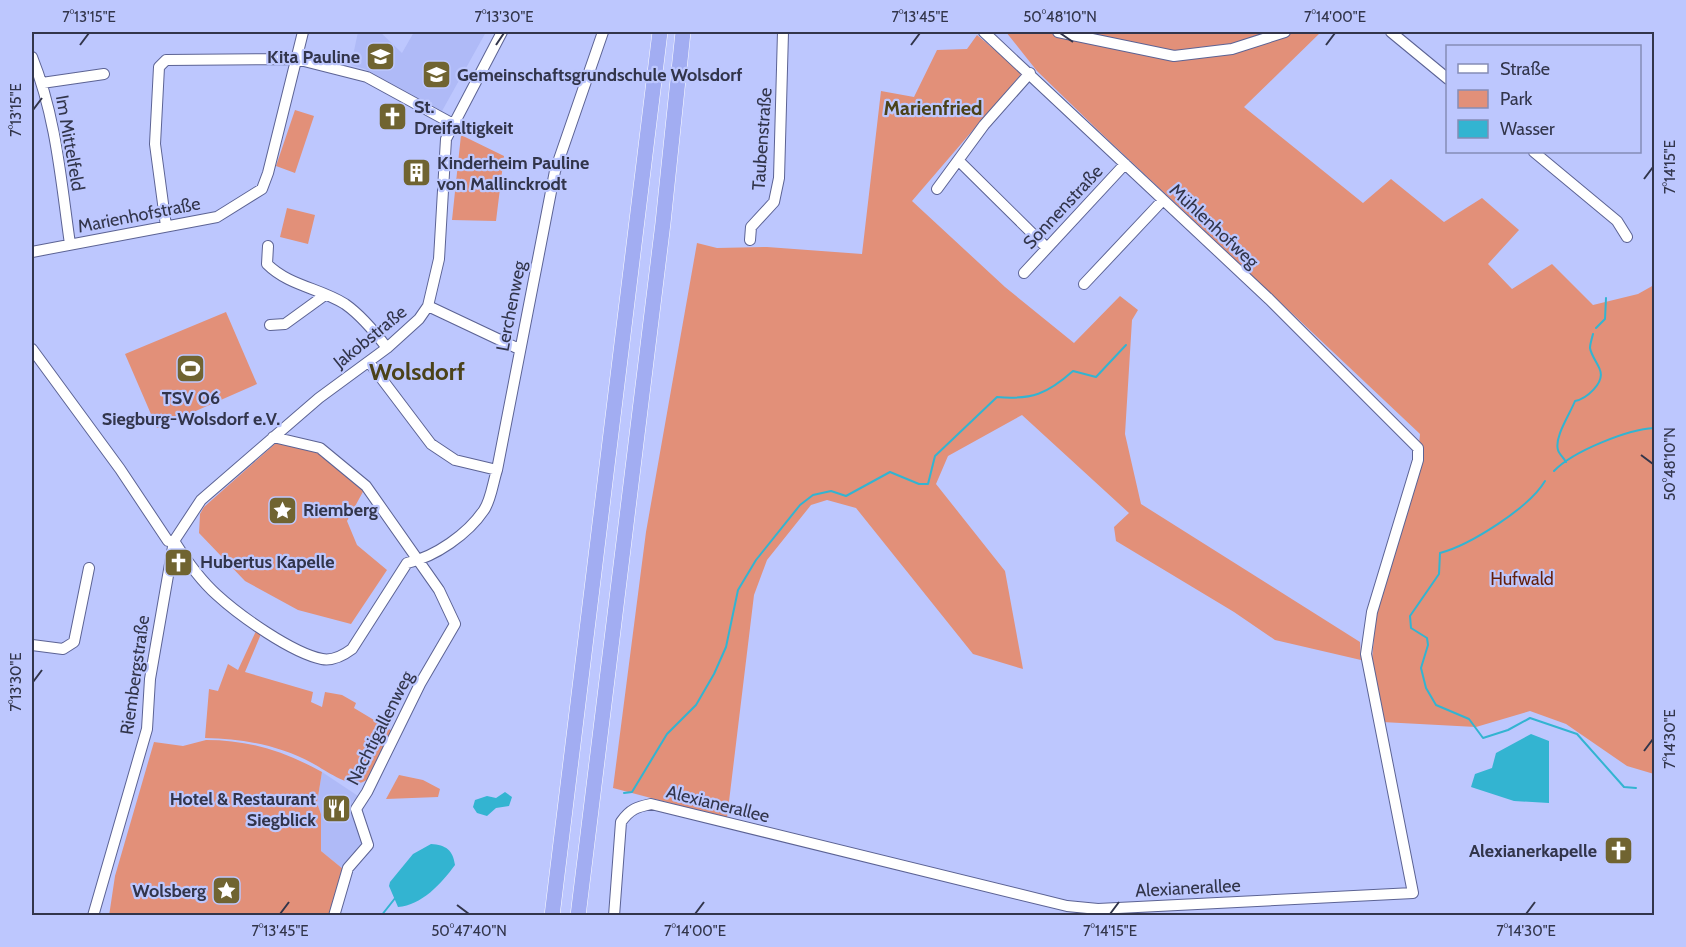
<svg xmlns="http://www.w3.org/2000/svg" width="1686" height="947" font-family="Cabin,sans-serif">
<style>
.built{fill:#afbaf7}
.green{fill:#e29079}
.water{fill:#33b4d1}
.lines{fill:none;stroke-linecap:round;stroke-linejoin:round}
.stream{stroke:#33b4d1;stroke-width:2}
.minor-casing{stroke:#5c6394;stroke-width:12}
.highway-casing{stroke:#fff;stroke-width:16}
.minor{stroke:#fff;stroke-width:10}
.highway{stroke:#a2adf2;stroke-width:15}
.ticks{fill:none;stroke:#32354b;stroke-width:2}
.labels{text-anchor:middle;stroke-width:4.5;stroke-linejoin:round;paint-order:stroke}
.poi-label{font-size:18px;font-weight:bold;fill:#32354b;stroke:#bdc7fe;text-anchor:start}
.street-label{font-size:18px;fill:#32354b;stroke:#bdc7fe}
.park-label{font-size:18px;fill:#641f0a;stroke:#bdc7fe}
.neighbourhood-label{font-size:20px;font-weight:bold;fill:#4b4219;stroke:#bdc7fe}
.district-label{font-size:24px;font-weight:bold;fill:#4b4219;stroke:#bdc7fe}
.neatline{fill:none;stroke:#32354b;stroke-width:2}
.ticks-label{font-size:15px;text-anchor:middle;fill:#32354b}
</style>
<rect width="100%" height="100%" fill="#bdc7fe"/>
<path class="built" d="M358 32H380L402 53 414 32H486L442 111 365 69 351 65Z
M322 772 361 798 352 802 363 847 343 869 321 851V814L317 803Z"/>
<path class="green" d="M1006 32H1321L1244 107 1363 203 1391 179 1444 222 1482 198 1519 230 1488 264 1512 289 1552 264 1593 305 1638 294 1654 285V774L1627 766 1566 724 1530 711 1476 727 1382 722 1371 672 1376 613 1417 465 1420 434 1104 136 1037 71Z
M977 35 1022 73 912 201 1005 287 1074 343 1120 296 1138 310 1132 320 1125 434 1141 504 1360 642 1361 660 1275 640 1234 612 1116 541 1114 527 1129 513 1022 415 948 456 936 484 1005 571 1023 669 973 654 856 508 827 500 811 505 767 560 754 595 727 818 613 788 646 532 697 243 717 248 767 247 862 254 881 91 914 97 937 50 967 49Z
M295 110 314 116 295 173 276 166Z
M461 135 504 156 496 221 452 220Z
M287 208 315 215 308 244 280 237Z
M226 312 257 384 157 428 125 354Z
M277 442 318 452 365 488 347 521 357 545 387 570 351 624 298 610 245 581 199 533 200 514 204 507Z
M256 631 261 634 245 672 313 692 311 702 322 707 325 692 342 695 356 703 354 708 394 732C387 746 379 775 363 782 349 788 325 770 312 763 278 745 244 739 205 738L209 689 218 691 228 664 238 670Z
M206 740C249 740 284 751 322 772L317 803 321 814V851L343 869 331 915 109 916 115 876 154 742 183 746Z
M399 775 423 780 440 789 438 797 386 799Z"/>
<path class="water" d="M1531 734 1549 741V803L1514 801 1471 787 1475 774 1492 768 1496 753Z
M505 792 512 797 509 806 496 808 487 816 477 813 473 807 475 800 487 796 496 798Z
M431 844C446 845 453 850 455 865 441 884 422 905 398 907L389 886 390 882 413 854Z"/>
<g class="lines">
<path class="stream" d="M1596 328 1605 319 1606 298
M1566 462C1564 458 1559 454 1558 450 1554 437 1570 414 1575 401 1586 399 1605 383 1600 370 1598 364 1591 355 1590 348 1590 344 1592 338 1593 334
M1554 471C1573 451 1629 429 1654 428
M1545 481C1529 508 1470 545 1440 553L1439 574 1410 616 1411 628 1427 638 1428 645 1421 668 1426 688 1436 705 1469 719 1483 738 1508 730 1530 718 1577 734 1624 787 1636 788
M624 793 632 792 667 734 696 705 714 674 726 647 738 590 756 560 800 505 813 495 831 491 846 496 890 472 919 484H928L935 456 997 397C1032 400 1047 394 1073 371L1096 377 1126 345
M381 916 396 897"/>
<defs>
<path id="minor" d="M1058 32 1174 56 1232 49 1285 32
M1391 32 1448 79
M32 57C56 116 61 181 70 244
M42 83 104 74
M1534 152 1617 221 1627 237
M960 162 1047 248
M937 189 984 125 1030 73
M166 226 155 144 159 67 166 60 296 59 367 77 453 124
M750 240 751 227 774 202 779 178 783 32
M268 246 267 264C289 286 320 288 345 304 362 316 375 332 387 348
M32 252 217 217 262 189 268 173 303 32
M1024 273 1125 164
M1084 284 1163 200
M428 306 519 349
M270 325 285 324 325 295
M32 349 120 469 168 541H174
M369 362 431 444 455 460 497 470
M273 437 320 448 366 486 439 590 455 624 420 684 367 792 356 809 368 845 348 868 334 916
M174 541C186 560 199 579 217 595 240 616 292 653 322 659 333 661 344 655 352 649L407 563C435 557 468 534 484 510 491 500 493 482 497 470L555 171 603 32
M32 645 63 649 74 642 89 568
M93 916 147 729 150 679 174 541 201 500 319 398 387 348 419 319 428 306 439 259 446 139 502 32
M614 916 621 822C630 809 637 807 651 804L1067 906 1098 909 1413 893 1366 654 1372 612 1418 460V448L1269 299 984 32"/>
<path id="highway" d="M552 916 660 32
M578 916 663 223 683 32"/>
</defs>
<use href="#minor" class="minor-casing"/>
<use href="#highway" class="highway-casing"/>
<use href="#minor" class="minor"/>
<use href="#highway" class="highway"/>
</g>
<path class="ticks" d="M1060 33 1073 42M80 45 89 33M496 45 504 33M911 45 920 33M1326 45 1335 33M33 110 42 98M1644 179 1653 167M1641 455 1653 464M33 682 42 670M1644 751 1653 739M457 905 469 914M280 914 289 902M695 914 704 902M1110 914 1119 902M1526 914 1535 902"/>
<defs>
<symbol id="school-square" viewBox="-11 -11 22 22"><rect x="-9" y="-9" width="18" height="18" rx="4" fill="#706431" stroke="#bdc7fe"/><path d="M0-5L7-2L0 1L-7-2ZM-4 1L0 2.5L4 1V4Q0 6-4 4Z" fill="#fff"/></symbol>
<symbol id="church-square" viewBox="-11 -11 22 22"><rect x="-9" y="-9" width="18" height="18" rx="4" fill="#706431" stroke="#bdc7fe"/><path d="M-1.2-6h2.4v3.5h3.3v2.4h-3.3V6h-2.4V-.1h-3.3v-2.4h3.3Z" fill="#fff"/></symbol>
<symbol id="building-square" viewBox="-11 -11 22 22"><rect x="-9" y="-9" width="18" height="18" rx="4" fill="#706431" stroke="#bdc7fe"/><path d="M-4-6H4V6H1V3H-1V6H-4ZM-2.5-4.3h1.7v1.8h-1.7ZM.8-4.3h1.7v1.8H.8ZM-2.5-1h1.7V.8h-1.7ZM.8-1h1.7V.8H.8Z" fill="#fff"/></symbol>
<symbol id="stadium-square" viewBox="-11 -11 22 22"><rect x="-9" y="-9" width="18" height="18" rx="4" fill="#706431" stroke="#bdc7fe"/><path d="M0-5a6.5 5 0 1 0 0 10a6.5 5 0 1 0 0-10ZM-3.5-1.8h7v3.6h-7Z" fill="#fff"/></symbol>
<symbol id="sight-square" viewBox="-11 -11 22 22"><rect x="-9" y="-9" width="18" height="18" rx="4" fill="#706431" stroke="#bdc7fe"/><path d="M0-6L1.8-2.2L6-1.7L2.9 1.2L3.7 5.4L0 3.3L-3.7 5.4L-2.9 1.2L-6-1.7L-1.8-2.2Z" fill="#fff"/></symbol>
<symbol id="restaurant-square" viewBox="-11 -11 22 22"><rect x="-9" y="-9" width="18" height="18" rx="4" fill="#706431" stroke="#bdc7fe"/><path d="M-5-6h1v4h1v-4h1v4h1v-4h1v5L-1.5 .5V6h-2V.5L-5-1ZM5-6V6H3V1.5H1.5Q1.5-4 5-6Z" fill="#fff"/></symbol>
</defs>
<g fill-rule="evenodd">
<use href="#school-square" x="364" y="40" width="33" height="33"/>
<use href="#school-square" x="420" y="58" width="33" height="33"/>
<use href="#church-square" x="376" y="100" width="33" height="33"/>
<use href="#building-square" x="400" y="156" width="33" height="33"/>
<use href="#stadium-square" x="174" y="352" width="33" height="33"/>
<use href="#sight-square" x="266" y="494" width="33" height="33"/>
<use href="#church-square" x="162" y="546" width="33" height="33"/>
<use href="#restaurant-square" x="320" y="792" width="33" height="33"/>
<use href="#church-square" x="1602" y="834" width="33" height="33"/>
<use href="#sight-square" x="210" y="874" width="33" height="33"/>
</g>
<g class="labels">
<g class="poi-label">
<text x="360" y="63" text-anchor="end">Kita Pauline</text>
<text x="457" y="81">Gemeinschaftsgrundschule Wolsdorf</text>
<text x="414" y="113">St.<tspan x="414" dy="21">Dreifaltigkeit</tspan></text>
<text x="437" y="169">Kinderheim Pauline<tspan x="437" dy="21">von Mallinckrodt</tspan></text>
<text x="191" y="404" text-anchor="middle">TSV 06<tspan x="191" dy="21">Siegburg-Wolsdorf e.V.</tspan></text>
<text x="303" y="516">Riemberg</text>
<text x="200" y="568">Hubertus Kapelle</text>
<text x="316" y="805" text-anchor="end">Hotel &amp; Restaurant<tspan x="316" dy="21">Siegblick</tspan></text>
<text x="1597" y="857" text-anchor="end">Alexianerkapelle</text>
<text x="206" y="897" text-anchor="end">Wolsberg</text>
</g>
<g class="street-label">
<text transform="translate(762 139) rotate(-86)" y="6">Taubenstraße</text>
<text transform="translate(70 143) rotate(80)" y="6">Im Mittelfeld</text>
<text transform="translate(1063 207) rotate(-47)" y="6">Sonnenstraße</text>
<text transform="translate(139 215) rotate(-11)" y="6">Marienhofstraße</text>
<text transform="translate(1214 226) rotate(43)" y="6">Mühlenhofweg</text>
<text transform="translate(511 306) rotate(-79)" y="6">Lerchenweg</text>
<text transform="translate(370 337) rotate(-39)" y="6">Jakobstraße</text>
<text transform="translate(135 675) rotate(-82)" y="6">Riembergstraße</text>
<text transform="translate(380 728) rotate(-63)" y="6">Nachtigallenweg</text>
<text transform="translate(718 804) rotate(14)" y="6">Alexianerallee</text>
<text transform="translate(1188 888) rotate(-3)" y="6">Alexianerallee</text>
</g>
<g class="park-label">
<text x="1522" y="585">Hufwald</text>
</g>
<g class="neighbourhood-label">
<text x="933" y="115">Marienfried</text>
</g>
<g class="district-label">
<text x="417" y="380">Wolsdorf</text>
</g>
</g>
<rect width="1686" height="947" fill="none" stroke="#bdc7fe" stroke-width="66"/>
<rect x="1446" y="45" width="195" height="108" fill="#bdc7fe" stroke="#858db6" stroke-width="1.5"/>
<rect x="1458" y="64" width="30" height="9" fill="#ffffff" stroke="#858db6" stroke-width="1.5"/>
<text x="1500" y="75" font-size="18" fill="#32354b">Straße</text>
<rect x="1458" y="90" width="30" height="18" fill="#e29079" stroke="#858db6" stroke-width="1.5"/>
<text x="1500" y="105" font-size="18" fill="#32354b">Park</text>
<rect x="1458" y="120" width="30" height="18" fill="#33b4d1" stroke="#858db6" stroke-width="1.5"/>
<text x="1500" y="135" font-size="18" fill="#32354b">Wasser</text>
<rect x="33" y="33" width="1620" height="881" class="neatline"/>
<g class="ticks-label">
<text x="89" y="22">7°13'15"E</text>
<text x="504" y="22">7°13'30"E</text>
<text x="920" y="22">7°13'45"E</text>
<text x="1060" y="22">50°48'10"N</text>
<text x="1335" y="22">7°14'00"E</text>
<text transform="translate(16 110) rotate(-90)" y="5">7°13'15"E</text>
<text transform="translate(1670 167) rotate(-90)" y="5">7°14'15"E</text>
<text transform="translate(1670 464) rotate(-90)" y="5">50°48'10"N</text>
<text transform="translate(16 682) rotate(-90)" y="5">7°13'30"E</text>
<text transform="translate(1670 739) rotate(-90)" y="5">7°14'30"E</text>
<text x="280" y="936">7°13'45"E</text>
<text x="469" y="936">50°47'40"N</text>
<text x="695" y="936">7°14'00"E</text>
<text x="1110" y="936">7°14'15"E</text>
<text x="1526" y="936">7°14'30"E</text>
</g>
</svg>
